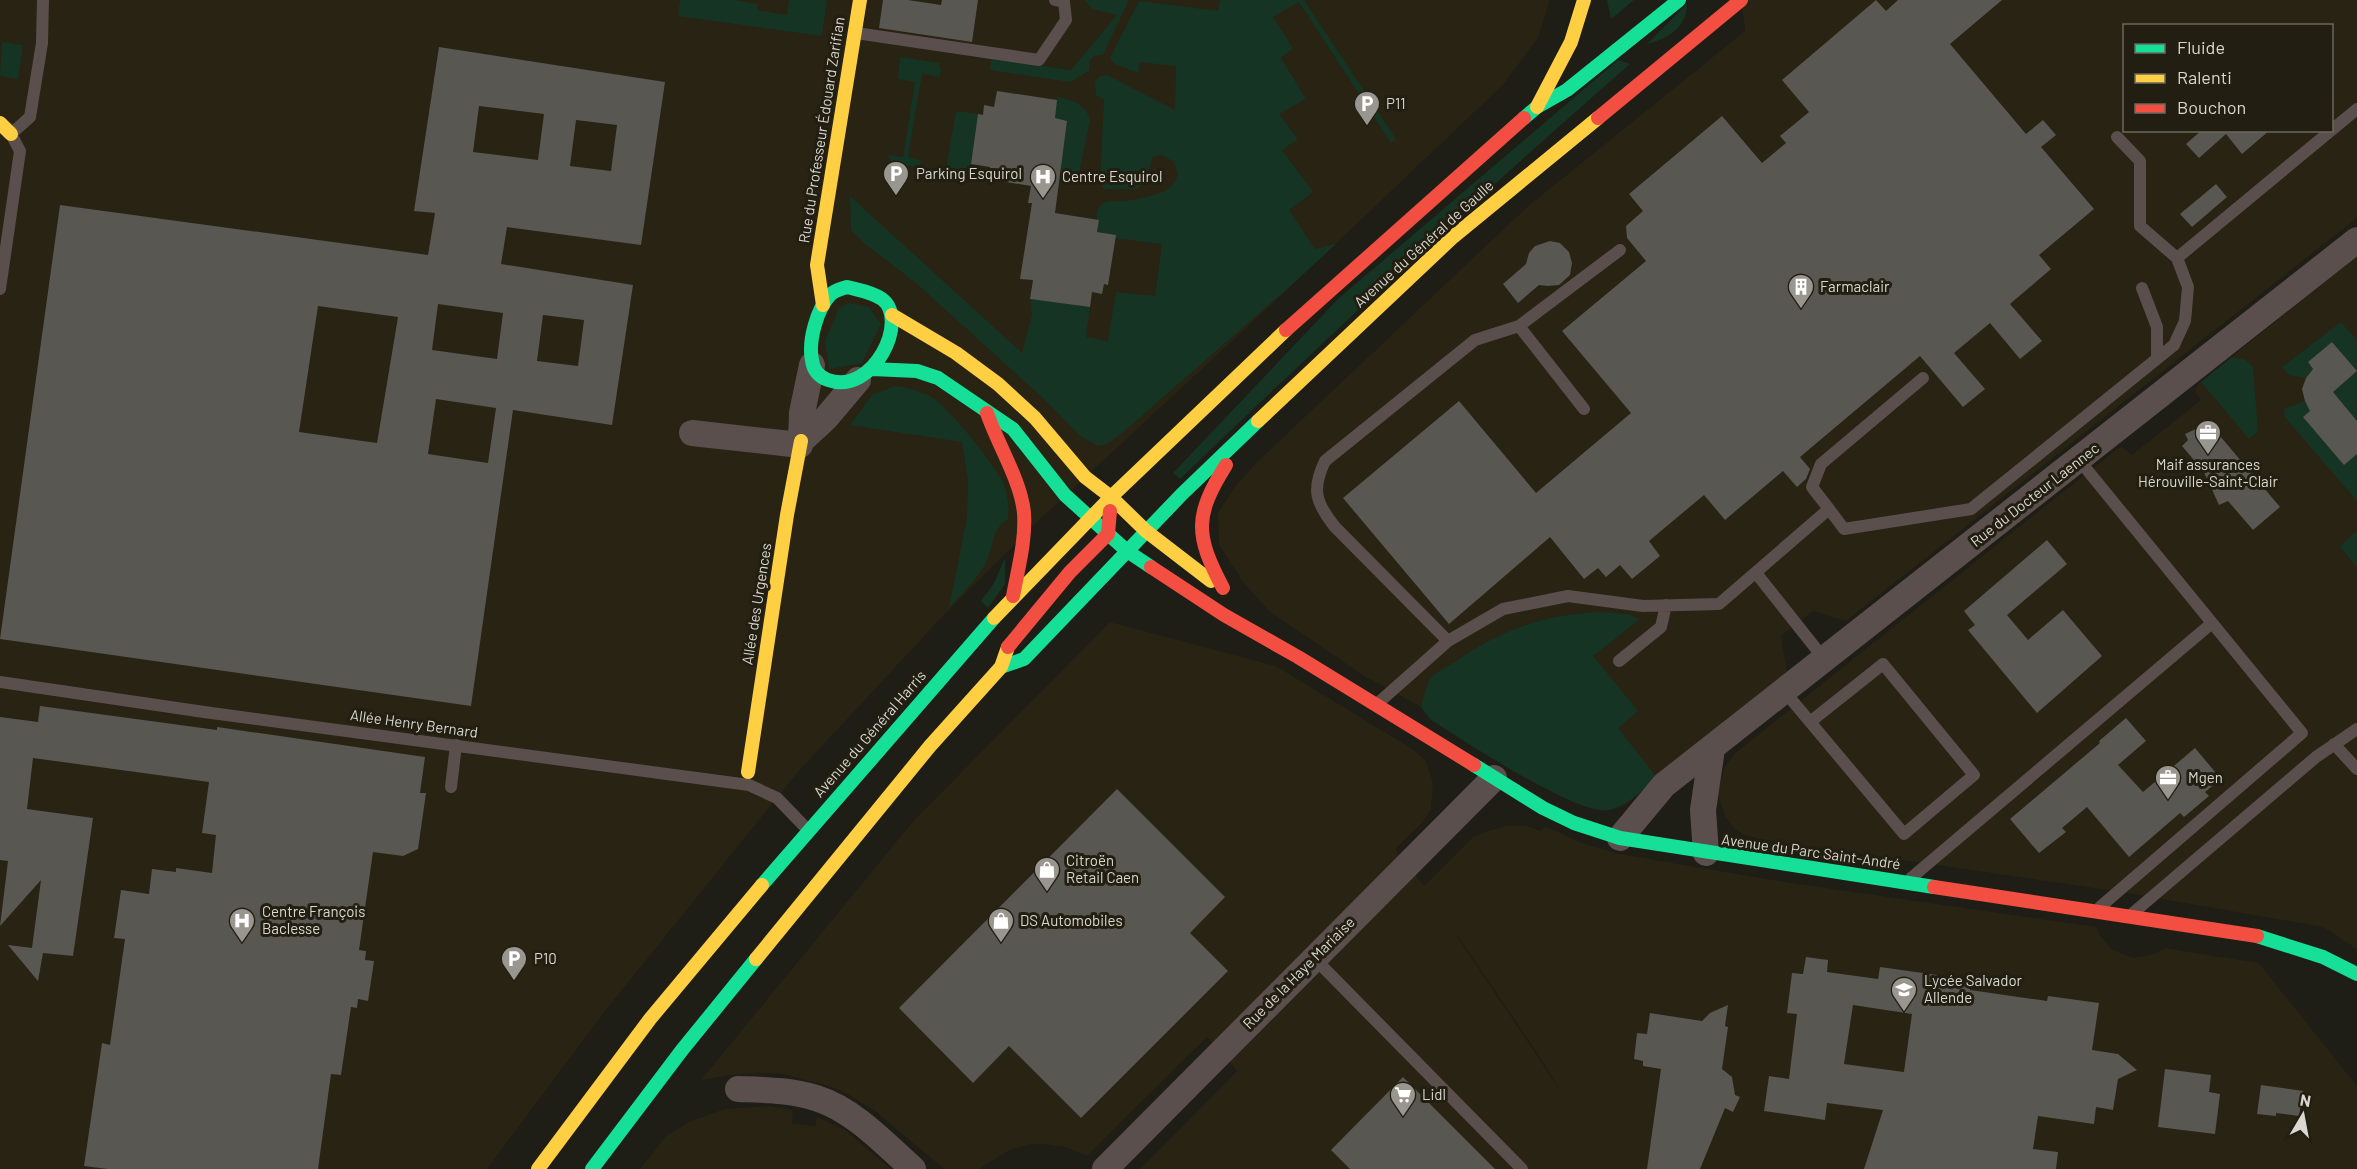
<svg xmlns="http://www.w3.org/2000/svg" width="2357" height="1169" font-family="Barlow,sans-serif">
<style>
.built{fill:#282312;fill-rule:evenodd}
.green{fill:#163424}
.building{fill:#595751;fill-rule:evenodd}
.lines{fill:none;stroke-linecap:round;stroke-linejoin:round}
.lane{stroke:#5b4f4d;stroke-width:12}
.street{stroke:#5b4f4d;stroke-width:26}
.fast{stroke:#16e098;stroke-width:14}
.slow{stroke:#ffcf43;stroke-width:14}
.jam{stroke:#f24e42;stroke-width:14}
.labels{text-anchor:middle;stroke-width:6;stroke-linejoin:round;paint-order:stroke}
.poi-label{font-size:15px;fill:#d9d7cf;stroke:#221f12;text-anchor:start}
.street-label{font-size:15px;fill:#d9d7cf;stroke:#221f12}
</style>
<rect width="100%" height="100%" fill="#1e1d16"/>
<path class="built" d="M0 0H1550L1538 38 1503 85 1287 290 1035 524 942 617 798 772 605 1011 487 1169H0Z
M1741 0H2357V218L1846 621 1813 611 1781 636 1787 672 1624 806 1606 811 1589 808 1430 719 1421 707 1364 676 1269 611 1243 582 1219 545 1218 513 1237 484 1258 461 1527 207 1745 31ZM2124 26H2332V130H2124Z
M2357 256V949L2323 927 2127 893 1760 839 1744 835 1733 827 1725 816 1718 795 1724 768 1735 753 2117 449 2122 447 2132 455 2201 400 2195 391 2198 384Z
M1110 622 1276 666 1414 750 1426 761 1433 783 1431 809 1422 823 1395 849 1424 886 1473 837 1482 833 1508 825 1528 826 1540 831 1545 826 1582 843 1620 854 1785 882 2097 927 2099 934 2111 949 2133 958 2154 954 2165 948 2259 963 2357 1086V1169H1140L1237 1071 1207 1037 1087 1156 1065 1147 1044 1144H1032L1010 1150 979 1169H944L875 1111 846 1093 832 1087 780 1073 739 1074 701 1080 915 819ZM1458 936 1543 1062 1560 1090 1457 936Z
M769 1106 793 1110 792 1123 815 1126 817 1117 845 1130 891 1169H640L666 1136 689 1122 724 1109Z"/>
<path class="green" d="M680 0H734L758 4 757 10 787 15 789 0H827L822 36 678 16Z
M1085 0H1129L1103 55 1094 56 1090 60 1089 71 1070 82 990 70 991 59 1071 70 1117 15 1092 9Z
M1220 0H1304L1396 139 1391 143 1299 2 1273 17 1293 48 1281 58 1306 99 1279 114 1298 139 1282 150 1313 192 1289 210 1315 249 1336 244 1297 280 1128 428 1109 443 1098 446 1080 436 1044 399 916 283 865 244 851 230 850 196 1022 353 1032 315 1030 299 1090 307 1086 337 1108 341 1116 292 1155 296 1162 244 1115 238V235L1097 232 1099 220 1096 218C1099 198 1108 202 1123 201 1132 201 1162 194 1168 189 1174 185 1176 180 1178 174L1174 162 1162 155 1153 156 1145 183 1136 189H1104L1100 181 1104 100 1096 95 1095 81 1100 76 1107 75 1175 110 1176 66 1140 62 1138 73 1115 64 1110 58 1139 1 1218 11Z
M1607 0H1634L1611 19Z
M1687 4C1687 27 1668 39 1647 44Z
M2 42 23 45 18 79 0 76Z
M900 57 939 63 941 73 939 77 922 74 908 157 922 161 918 167 893 164 887 155 903 157 915 82 898 79Z
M1618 60 1630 64C1476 198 1327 338 1180 479L1173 473 1339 298Z
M1057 96C1072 101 1086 103 1090 120L1078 178 1059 176 1067 121 1054 118Z
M956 111 978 114 969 175 948 172 946 168Z
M849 303 869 307 881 324 862 363 829 369 825 341 839 308Z
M2341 322 2357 340V421L2333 392 2357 371 2332 342 2308 362 2313 369 2306 378 2289 375 2282 367Z
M2232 357 2246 360 2253 368 2258 432 2249 439 2201 382Z
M895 386C909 388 922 391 935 399 950 410 995 465 1003 482 1008 494 1009 507 1008 519 990 530 995 547 985 564 976 580 962 594 949 608L967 517 968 480 962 442 850 425 872 395Z
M2305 401 2310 411 2357 454V501L2285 417 2284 409Z
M2357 530V567L2340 547Z
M1005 558V584L988 608 981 601 994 583Z
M1600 612 1628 614 1640 619 1593 656 1638 711 1618 728 1657 778C1642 790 1628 806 1608 810 1577 816 1461 739 1430 719L1421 707C1424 698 1426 684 1432 677 1439 670 1451 665 1459 659 1503 629 1547 614 1600 612Z"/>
<path class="building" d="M883 0H908L941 5 942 0H978L972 42 879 28Z
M1876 0 1886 11 1898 0H2002L1950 44 2026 134 2043 120 2056 135 2041 147 2094 209 2039 255 2051 269 2010 304 2042 341 2020 359 1990 323 1954 353 1985 389 1963 407 1920 356 1800 457 1810 469 1806 479 1797 487 1783 471 1725 520 1704 495 1649 541 1660 556 1632 579 1620 565 1606 577 1598 568 1584 579 1550 537 1449 624 1343 498 1459 401 1536 493 1631 413 1562 331 1646 261 1627 238 1626 226 1643 211 1629 194 1722 116 1762 163 1786 143 1780 136 1809 112 1782 80Z
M439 47 665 82 641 245 507 227 501 264 633 285 612 425 513 410 471 706 0 639 60 205 428 255 435 213 414 211ZM479 106 544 114 538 160 473 152ZM576 120 617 125 611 171 570 166ZM438 304 503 313 497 359 432 350ZM318 306 398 317 377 443 299 432ZM543 315 584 320 578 366 537 361ZM436 399 496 408 488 463 428 454Z
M997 91 1057 100 1055 118 1067 121 1055 213 1099 220 1097 232 1116 235 1108 285 1104 284 1102 294 1092 292 1090 307 1030 299 1033 280 1020 279 1032 203H1028L1031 186 988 179 990 167 971 164 978 114 983 115 984 105 994 107Z
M2202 130H2270L2242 154 2226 134 2199 158 2186 144Z
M2216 184 2227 197 2192 227 2180 214Z
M1550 241 1560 243 1569 252 1572 263 1570 275 1559 285 1548 286 1539 285 1518 303 1503 284 1526 264 1529 253 1535 246Z
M2332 342 2357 371 2333 392 2357 421V454L2344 465 2303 417 2310 411 2305 401 2302 389 2306 378 2313 369 2308 362Z
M2209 423 2280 507 2253 530 2228 501 2219 505 2204 472 2182 446 2188 440 2185 434Z
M2047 540 2067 564 2007 615 2028 640 2063 610 2102 656 2037 713 1968 630 1975 625 1964 611Z
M40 706 217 730V727L425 757 420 793H426L418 849 403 856 373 852 359 950 366 951 365 960 374 961 368 1001 358 999 357 1008 351 1007 341 1075 331 1074 318 1169H108L84 1166 102 1043 110 1045 125 939 114 938 121 890 149 894 152 869 176 872V868L212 873 216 835 202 833 209 782 33 758 27 809 93 818 73 956 43 953 38 981 8 945 32 948 41 880 0 926 8 861 0 860V717L38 722Z
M2126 718 2146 741 2118 765 2143 792 2195 748 2221 779 2205 792 2209 796 2184 817 2180 813 2129 857 2087 807 2062 828 2066 832 2039 853 2010 819 2100 743 2099 741Z
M1117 789 1225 897 1190 933 1228 971 1081 1118 1009 1046 973 1083 899 1008Z
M1806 957 1828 960 1827 972 1878 979 1880 967 1937 975 1936 981 1970 986V990L2047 1001 2048 996 2099 1003 2092 1050 2118 1054 2137 1070 2118 1079 2113 1110 2096 1107 2094 1124 2038 1116 2033 1149 2058 1152 2056 1169H1864L1883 1110 1827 1103 1825 1120 1764 1111 1769 1076 1789 1079 1797 1014 1787 1013 1792 973 1803 974ZM1853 1005 1912 1014 1904 1072 1844 1064Z
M1728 1005 1725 1026 1728 1027 1722 1069 1732 1077 1735 1095 1740 1097 1733 1112 1725 1108 1700 1169H1647L1661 1069 1643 1066V1061L1634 1059 1637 1033 1647 1034 1650 1013 1702 1021 1710 1013Z
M2165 1069 2211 1075 2209 1092 2220 1094 2215 1134 2158 1127Z
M1403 1077 1495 1169H1350L1331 1150Z
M2261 1085 2303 1091 2299 1116 2276 1113V1116L2257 1114Z"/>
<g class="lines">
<path class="lane" d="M856 33 1039 60 1066 20 1064 2 1055 0
M2117 137 2140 161V226L2177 258
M2142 288 2157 327V359
M0 289 20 151 11 134 30 117 42 43 43 0
M1519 326 1584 409
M2079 460 2302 733 2100 907
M1829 509 1812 487 1821 464 1923 378
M1756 573 1825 660
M1448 641 1335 527C1316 503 1311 490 1325 461L1475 340 1519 326 1620 250
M1619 661 1661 627 1666 605
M0 682 204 712 749 785 777 798 807 829
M1785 692 1904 834 1974 775 1883 664 1810 722
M1377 704 1448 641 1503 609 1568 596 1643 606 1719 604 1829 509 1844 529 1971 509 2174 345 2185 321 2188 287 2177 258 2357 109
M2334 744 2357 769
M451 787 456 745
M1911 878 2212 623
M2133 913 2316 757 2357 729
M1314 958 1522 1169"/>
<path class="street" d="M692 433 800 445
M801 441 826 418 858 380
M801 441 802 413 812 365
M1620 838 1664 785 2357 240
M1706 853 1703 810 1712 749
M738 1089C764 1090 791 1090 816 1098 854 1110 884 1143 913 1169
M1105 1169 1494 778"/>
<path class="fast" d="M1524 118 1537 107 1567 90 1679 0
M847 287C858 290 872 292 882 299 910 320 873 396 828 380 819 377 813 370 812 360 808 341 817 309 830 295 835 290 841 289 847 287Z
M872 369 917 371 938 378 1013 429 1065 495 1127 551 1151 567
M1001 667 1024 659 1182 494 1258 421
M1474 765 1543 808 1574 823 1620 838 1934 887
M762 885 994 618
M2257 936 2323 957 2357 974
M592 1169 682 1050 756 959"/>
<path class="slow" d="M1537 107 1571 42 1584 0
M0 123 11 134
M823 305 817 265 860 0
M892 315 956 353 998 384 1035 418 1085 477 1111 497 1146 531 1211 581
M1258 421 1453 237 1598 118
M994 618 1111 497 1286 330
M748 772 787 515 801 441
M756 959 930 746 1001 667 1008 647
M538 1169 650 1019 762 885"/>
<path class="jam" d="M1598 118 1741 0
M1286 330 1524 118
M987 413C998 445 1021 481 1024 513 1026 540 1018 569 1013 596
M1151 567 1224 615 1298 657 1474 765
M1223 588C1195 535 1194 516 1226 465
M1008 647 1070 572 1108 534 1110 511
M1934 887 2257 936"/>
</g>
<defs>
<symbol id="parking-pin" viewBox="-11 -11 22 30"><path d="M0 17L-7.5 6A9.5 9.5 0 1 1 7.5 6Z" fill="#98968e" stroke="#221f12"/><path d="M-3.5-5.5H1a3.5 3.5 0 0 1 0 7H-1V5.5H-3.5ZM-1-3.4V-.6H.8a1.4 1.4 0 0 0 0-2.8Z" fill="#fff"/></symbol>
<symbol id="hospital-pin" viewBox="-11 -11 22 30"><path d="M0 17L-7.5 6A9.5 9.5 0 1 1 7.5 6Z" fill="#98968e" stroke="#221f12"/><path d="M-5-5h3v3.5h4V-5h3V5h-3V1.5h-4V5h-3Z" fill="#fff"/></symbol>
<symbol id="building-pin" viewBox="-11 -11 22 30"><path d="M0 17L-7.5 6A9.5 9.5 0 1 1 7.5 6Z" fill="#98968e" stroke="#221f12"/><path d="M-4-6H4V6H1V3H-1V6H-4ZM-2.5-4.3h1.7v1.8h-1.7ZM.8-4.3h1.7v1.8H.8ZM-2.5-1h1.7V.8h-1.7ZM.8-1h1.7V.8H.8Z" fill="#fff"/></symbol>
<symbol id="office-pin" viewBox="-11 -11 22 30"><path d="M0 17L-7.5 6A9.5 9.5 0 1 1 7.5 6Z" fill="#98968e" stroke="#221f12"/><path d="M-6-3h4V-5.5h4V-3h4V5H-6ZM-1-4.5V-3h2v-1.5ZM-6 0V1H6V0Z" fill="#fff"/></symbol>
<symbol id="shop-pin" viewBox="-11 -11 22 30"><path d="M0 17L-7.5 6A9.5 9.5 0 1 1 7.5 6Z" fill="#98968e" stroke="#221f12"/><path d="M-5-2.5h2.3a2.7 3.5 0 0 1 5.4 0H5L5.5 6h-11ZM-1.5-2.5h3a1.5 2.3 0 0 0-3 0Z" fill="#fff"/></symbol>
<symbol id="school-pin" viewBox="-11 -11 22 30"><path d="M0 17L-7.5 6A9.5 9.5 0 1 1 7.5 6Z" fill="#98968e" stroke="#221f12"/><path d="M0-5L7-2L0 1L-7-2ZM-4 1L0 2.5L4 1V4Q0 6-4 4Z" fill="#fff"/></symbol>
<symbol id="supermarket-pin" viewBox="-11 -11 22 30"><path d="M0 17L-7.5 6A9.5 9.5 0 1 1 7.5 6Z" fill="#98968e" stroke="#221f12"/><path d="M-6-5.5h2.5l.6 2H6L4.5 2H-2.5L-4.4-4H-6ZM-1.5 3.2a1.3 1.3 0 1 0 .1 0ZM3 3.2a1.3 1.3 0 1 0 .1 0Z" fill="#fff"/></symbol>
</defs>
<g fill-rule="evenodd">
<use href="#parking-pin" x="1352" y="89" width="30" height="40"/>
<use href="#parking-pin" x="881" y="159" width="30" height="40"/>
<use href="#hospital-pin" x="1028" y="162" width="30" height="40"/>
<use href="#building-pin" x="1786" y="272" width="30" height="40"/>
<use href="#office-pin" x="2193" y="418" width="30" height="40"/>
<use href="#office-pin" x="2153" y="763" width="30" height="40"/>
<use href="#shop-pin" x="1032" y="855" width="30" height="40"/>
<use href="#hospital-pin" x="227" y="906" width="30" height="40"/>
<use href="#shop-pin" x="986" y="906" width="30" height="40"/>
<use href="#parking-pin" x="499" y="944" width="30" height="40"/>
<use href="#school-pin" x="1889" y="975" width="30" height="40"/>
<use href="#supermarket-pin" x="1388" y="1080" width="30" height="40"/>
</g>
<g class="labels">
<g class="poi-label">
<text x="1386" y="109">P11</text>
<text x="916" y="179">Parking Esquirol</text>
<text x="1062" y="182">Centre Esquirol</text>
<text x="1820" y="292">Farmaclair</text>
<text x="2208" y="470" text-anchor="middle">Maif assurances<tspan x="2208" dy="17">Hérouville-Saint-Clair</tspan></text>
<text x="2188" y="783">Mgen</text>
<text x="1066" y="866">Citroën<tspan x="1066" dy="17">Retail Caen</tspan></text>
<text x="262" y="917">Centre François<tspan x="262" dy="17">Baclesse</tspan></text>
<text x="1020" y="926">DS Automobiles</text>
<text x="534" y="964">P10</text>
<text x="1924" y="986">Lycée Salvador<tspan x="1924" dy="17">Allende</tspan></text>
<text x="1422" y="1100">Lidl</text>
</g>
<g class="street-label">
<text transform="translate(822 130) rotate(-81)" y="5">Rue du Professeur Édouard Zarifian</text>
<text transform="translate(1424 244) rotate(-42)" y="5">Avenue du Général de Gaulle</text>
<text transform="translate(2035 495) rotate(-38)" y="5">Rue du Docteur Laennec</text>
<text transform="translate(757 604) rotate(-81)" y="5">Allée des Urgences</text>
<text transform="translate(414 724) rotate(8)" y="5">Allée Henry Bernard</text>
<text transform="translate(870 734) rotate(-49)" y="5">Avenue du Général Harris</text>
<text transform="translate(1811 852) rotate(8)" y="5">Avenue du Parc Saint-André</text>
<text transform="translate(1299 973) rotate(-45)" y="5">Rue de la Haye Mariaise</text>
</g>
</g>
<rect x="2123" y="24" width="210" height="108" fill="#221f12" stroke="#6b695e" stroke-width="1.5"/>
<rect x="2135" y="44" width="30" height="9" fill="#16e098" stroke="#6b695e" stroke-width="1.5"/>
<text x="2177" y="54" font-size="18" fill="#d9d7cf">Fluide</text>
<rect x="2135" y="74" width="30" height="9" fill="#ffcf43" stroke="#6b695e" stroke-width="1.5"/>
<text x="2177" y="84" font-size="18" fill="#d9d7cf">Ralenti</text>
<rect x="2135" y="104" width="30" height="9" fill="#f24e42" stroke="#6b695e" stroke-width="1.5"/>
<text x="2177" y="114" font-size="18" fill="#d9d7cf">Bouchon</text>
<g transform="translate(2303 1115) rotate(10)" stroke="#221f12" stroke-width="4.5" paint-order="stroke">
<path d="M0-4.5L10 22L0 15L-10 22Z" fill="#d9d7cf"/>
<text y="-9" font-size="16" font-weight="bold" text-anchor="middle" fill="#d9d7cf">N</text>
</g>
</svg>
